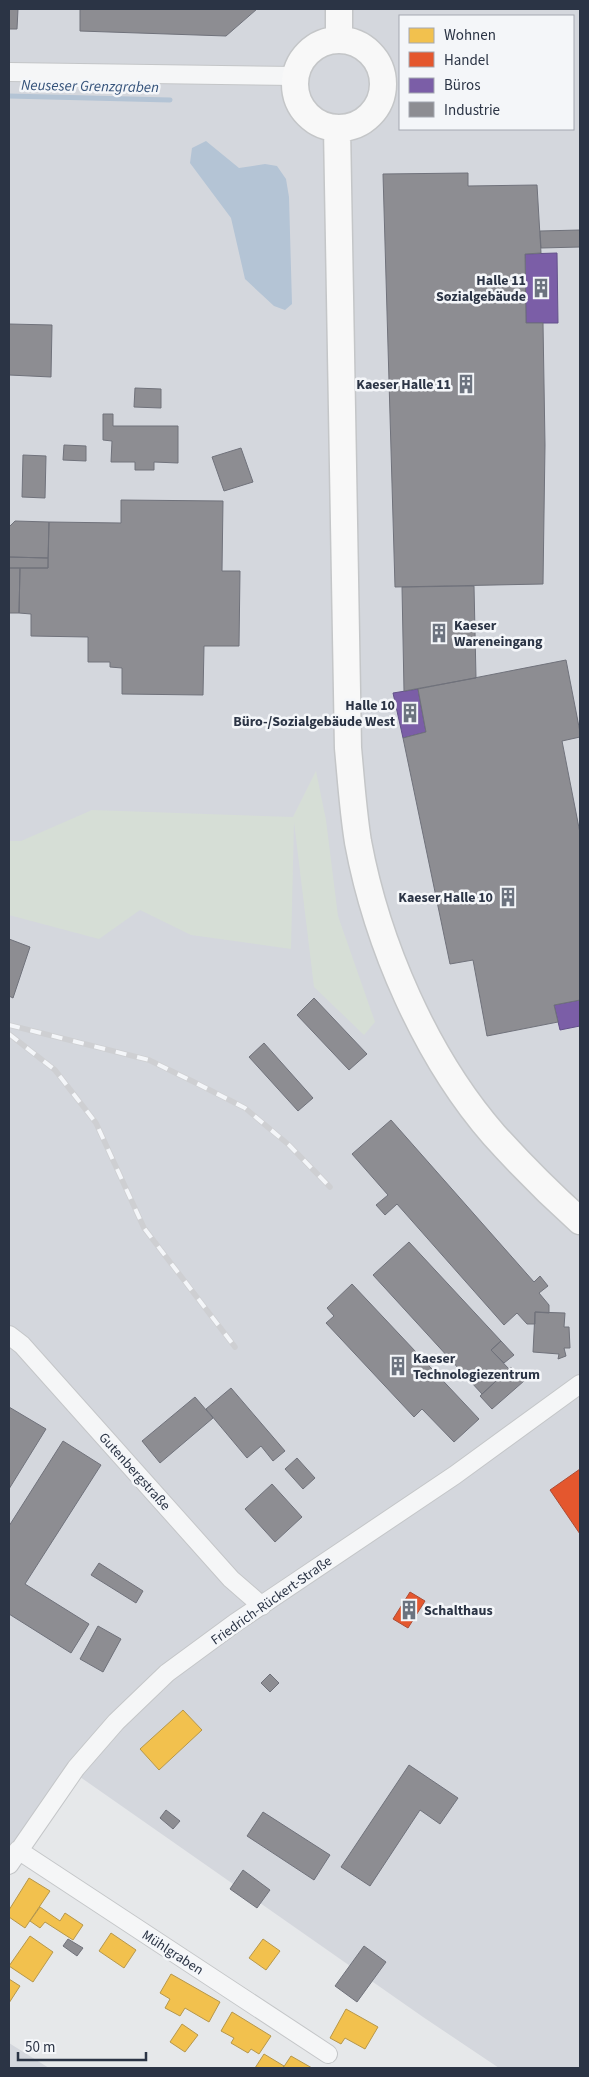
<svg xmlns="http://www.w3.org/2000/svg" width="589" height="2077" font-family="'Source Sans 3',sans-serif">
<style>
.built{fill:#d4d7dd;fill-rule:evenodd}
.green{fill:#d6ded6}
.water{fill:#b4c4d5}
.homes{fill:#f2c14e;stroke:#b6974b}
.shops{fill:#e4572e;stroke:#ac4c35}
.offices{fill:#7b5ea7;stroke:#63518a}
.industry{fill:#8d8d92;stroke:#70727b}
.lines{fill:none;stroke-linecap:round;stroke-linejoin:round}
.stream{stroke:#b4c4d5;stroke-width:5}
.minor-casing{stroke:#c4c6c8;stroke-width:20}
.secondary-casing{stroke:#c4c6c8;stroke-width:29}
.minor{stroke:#f5f6f7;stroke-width:18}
.secondary{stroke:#f8f8f8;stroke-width:26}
.rail-casing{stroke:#cecfd2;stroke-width:5.5}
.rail{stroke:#f4f6f9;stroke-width:4;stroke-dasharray:11;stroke-linecap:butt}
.labels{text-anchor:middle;stroke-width:5;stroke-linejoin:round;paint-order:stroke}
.poi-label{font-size:14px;font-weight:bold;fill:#2b3445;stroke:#f4f6f9;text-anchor:end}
.street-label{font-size:14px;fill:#2b3445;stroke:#f4f6f9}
.water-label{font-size:15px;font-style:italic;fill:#34527a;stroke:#f4f6f9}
</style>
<rect width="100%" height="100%" fill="#e6e8ea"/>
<path class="built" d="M9 9H580V2068H499L423 2017 73 1772 9 1862ZM400 16H573V129H400Z
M9 2043 49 2068H9Z"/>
<path class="green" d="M316 771 326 820 338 916 375 1022 364 1035 314 987 294 822 291 949 191 935 140 910 99 939 9 915V841H21L92 810 293 817Z"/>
<path class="water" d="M206 141 239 168 265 164 277 166 286 179 289 197 292 304 285 310 274 306 245 279 231 218 190 163 192 148Z"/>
<path class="homes" d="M183 1710 202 1730 159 1770 140 1749Z
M29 1878 50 1891 25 1928 9 1917V1910Z
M40 1907 60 1921 65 1913 83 1925 73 1940 45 1922 40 1928 30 1921Z
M111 1933 136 1950 124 1968 99 1951Z
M30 1936 53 1952 33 1982 9 1966Z
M263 1939 280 1951 266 1970 249 1958Z
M171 1974 220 2002 209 2022 185 2008 180 2016 165 2008 170 1999 160 1993Z
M9 1979 20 1986 9 2003Z
M346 2009 378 2027 365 2049 345 2038 341 2044 330 2038Z
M232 2012 271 2036 259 2054 251 2049 248 2053 231 2043 234 2038 221 2031Z
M182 2024 198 2035 185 2052 170 2042Z
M264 2054 284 2066 282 2068H255Z
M291 2056 312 2068H283Z"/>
<path class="shops" d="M580 1469V1534L550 1490Z
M410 1592 425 1601 408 1628 393 1619Z"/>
<path class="offices" d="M557 253 558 323H526L525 254Z
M418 689 426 732 403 738 393 693Z
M580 1000V1026L560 1030 554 1005Z"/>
<path class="industry" d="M9 9H18L17 29H9Z
M80 9H257L226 36 80 31Z
M468 173V186L537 185 541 253 525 254 526 323H543L545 445 543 584 395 587 383 174Z
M580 230V247L541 248 540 231Z
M9 324 52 325 51 377 9 375Z
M135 388 161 389V408L134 407Z
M103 414H113V426H178V463L154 462V470H135V462H111L112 441 103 440Z
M64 445 86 446V461L63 460Z
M241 448 253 482 224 491 212 457Z
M23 455 46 456 45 498 22 497Z
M121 500 223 501 222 571H240L239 646H204L203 695 122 694V668L110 667V662H88V637L31 636V614L19 613 20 568H48L49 522 121 523Z
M15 521 49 522 48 558 9 557V527Z
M9 557 48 558V568H9Z
M9 568H20L19 613H9Z
M474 586 476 678 404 691 402 587Z
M566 660 580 732V737L562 741 580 833V1000L554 1005 558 1022 487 1036 473 960 450 964 403 738 426 732 418 689Z
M9 939 30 947 13 998 9 996Z
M314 998 367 1054 349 1070 297 1015Z
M264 1043 313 1098 298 1111 249 1057Z
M391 1120 534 1282 540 1276 548 1286 539 1293 549 1305V1313L535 1312V1324H527L517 1313 504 1325 397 1204 385 1215 376 1205 388 1195 352 1154Z
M409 1242 501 1341 491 1350 509 1369 482 1394 373 1275Z
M352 1284 479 1419 454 1442 422 1409 414 1417 326 1323 334 1316 327 1308Z
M535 1312 565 1313 564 1327H569L570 1348H564L566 1356 558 1359 559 1354 533 1352Z
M501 1341 514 1355 504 1363 491 1350Z
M511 1367 524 1381 492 1409 480 1396Z
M231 1388 285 1451 273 1461 261 1446 247 1458 206 1409Z
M195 1397 213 1418 160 1463 142 1441Z
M9 1407 46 1429 9 1489Z
M63 1441 101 1465 25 1584 89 1624 71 1653 9 1614V1526Z
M297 1458 315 1478 303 1489 285 1469Z
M272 1484 302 1517 275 1542 245 1509Z
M99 1563 143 1591 136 1603 91 1575Z
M98 1626 121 1639 103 1672 80 1659Z
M270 1674 279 1683 270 1692 261 1683Z
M409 1765 458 1798 440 1824 420 1810 370 1886 341 1867Z
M166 1810 180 1821 173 1829 160 1818Z
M263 1812 330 1855 314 1880 247 1836Z
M243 1870 270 1890 257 1908 230 1889Z
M68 1939 83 1948 77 1956 63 1946Z
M364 1946 386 1962 357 2002 335 1986Z"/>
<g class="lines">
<path class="stream" d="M9 96 170 100"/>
<defs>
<path id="minor" d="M9 72 295 76
M9 1335 22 1345 231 1579 262 1606
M18 1850 328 2054
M9 1865 76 1768 116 1722 167 1673 235 1623 455 1475 580 1384"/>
<path id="secondary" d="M339 40V9
M295 84a44 44 0 1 1 88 0a44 44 0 1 1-88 0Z
M337 128 348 748C351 780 353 811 358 842 377 944 426 1057 494 1135 521 1165 550 1194 580 1221"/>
</defs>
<use href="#minor" class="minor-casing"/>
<use href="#secondary" class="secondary-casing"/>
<use href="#minor" class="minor"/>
<use href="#secondary" class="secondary"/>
<defs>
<path id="rail" d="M9 1025 149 1060 196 1083 245 1108 289 1145 330 1187
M9 1034 55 1070 96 1123 144 1228 235 1347"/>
</defs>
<use href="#rail" class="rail-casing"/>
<use href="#rail" class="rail"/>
</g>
<defs>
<symbol id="building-bare" viewBox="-9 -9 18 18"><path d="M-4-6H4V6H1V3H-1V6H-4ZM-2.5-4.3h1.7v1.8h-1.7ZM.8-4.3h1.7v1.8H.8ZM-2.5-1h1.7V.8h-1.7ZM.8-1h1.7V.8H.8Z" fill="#6c737f" stroke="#f4f6f9" stroke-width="2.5" paint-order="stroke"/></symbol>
</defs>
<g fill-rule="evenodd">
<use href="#building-bare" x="527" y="274" width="28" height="28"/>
<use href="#building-bare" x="452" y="370" width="28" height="28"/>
<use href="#building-bare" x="425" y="619" width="28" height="28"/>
<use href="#building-bare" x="396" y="699" width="28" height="28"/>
<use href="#building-bare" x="494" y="883" width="28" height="28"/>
<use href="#building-bare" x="384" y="1352" width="28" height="28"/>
<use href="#building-bare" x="395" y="1596" width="28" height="28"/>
</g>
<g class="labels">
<g class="poi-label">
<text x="526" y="285">Halle 11<tspan x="526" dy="16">Sozialgebäude</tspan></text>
<text x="451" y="389">Kaeser Halle 11</text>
<text x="454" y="630" text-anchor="start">Kaeser<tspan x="454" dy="16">Wareneingang</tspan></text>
<text x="395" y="710">Halle 10<tspan x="395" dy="16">Büro-/Sozialgebäude West</tspan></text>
<text x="493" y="902">Kaeser Halle 10</text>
<text x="413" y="1363" text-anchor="start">Kaeser<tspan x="413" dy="16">Technologiezentrum</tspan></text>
<text x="424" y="1615" text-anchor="start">Schalthaus</text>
</g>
<g class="street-label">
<text transform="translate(135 1471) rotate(48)" y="5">Gutenbergstraße</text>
<text transform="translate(271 1600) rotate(-35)" y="5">Friedrich-Rückert-Straße</text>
<text transform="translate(173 1952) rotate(33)" y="5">Mühlgraben</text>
</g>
<g class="water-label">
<text transform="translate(90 86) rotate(1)" y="5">Neuseser Grenzgraben</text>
</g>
</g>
<rect width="589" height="2077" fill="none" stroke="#2b3445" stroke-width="20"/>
<rect x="399" y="15" width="175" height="115" fill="#f4f6f9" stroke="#a4a8b1"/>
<rect x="409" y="28" width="25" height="15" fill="#f2c14e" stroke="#a4a8b1"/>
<text x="444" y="40" font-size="15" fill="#2b3445">Wohnen</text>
<rect x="409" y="52" width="25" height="15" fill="#e4572e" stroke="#a4a8b1"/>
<text x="444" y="65" font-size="15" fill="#2b3445">Handel</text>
<rect x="409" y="78" width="25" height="15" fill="#7b5ea7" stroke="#a4a8b1"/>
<text x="444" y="90" font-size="15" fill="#2b3445">Büros</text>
<rect x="409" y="102" width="25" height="15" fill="#8d8d92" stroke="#a4a8b1"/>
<text x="444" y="115" font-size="15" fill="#2b3445">Industrie</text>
<path d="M18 2052v8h128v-8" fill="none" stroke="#2b3445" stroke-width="2.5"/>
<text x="25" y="2052" font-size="15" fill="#2b3445" stroke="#f4f6f9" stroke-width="4" paint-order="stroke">50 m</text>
</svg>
